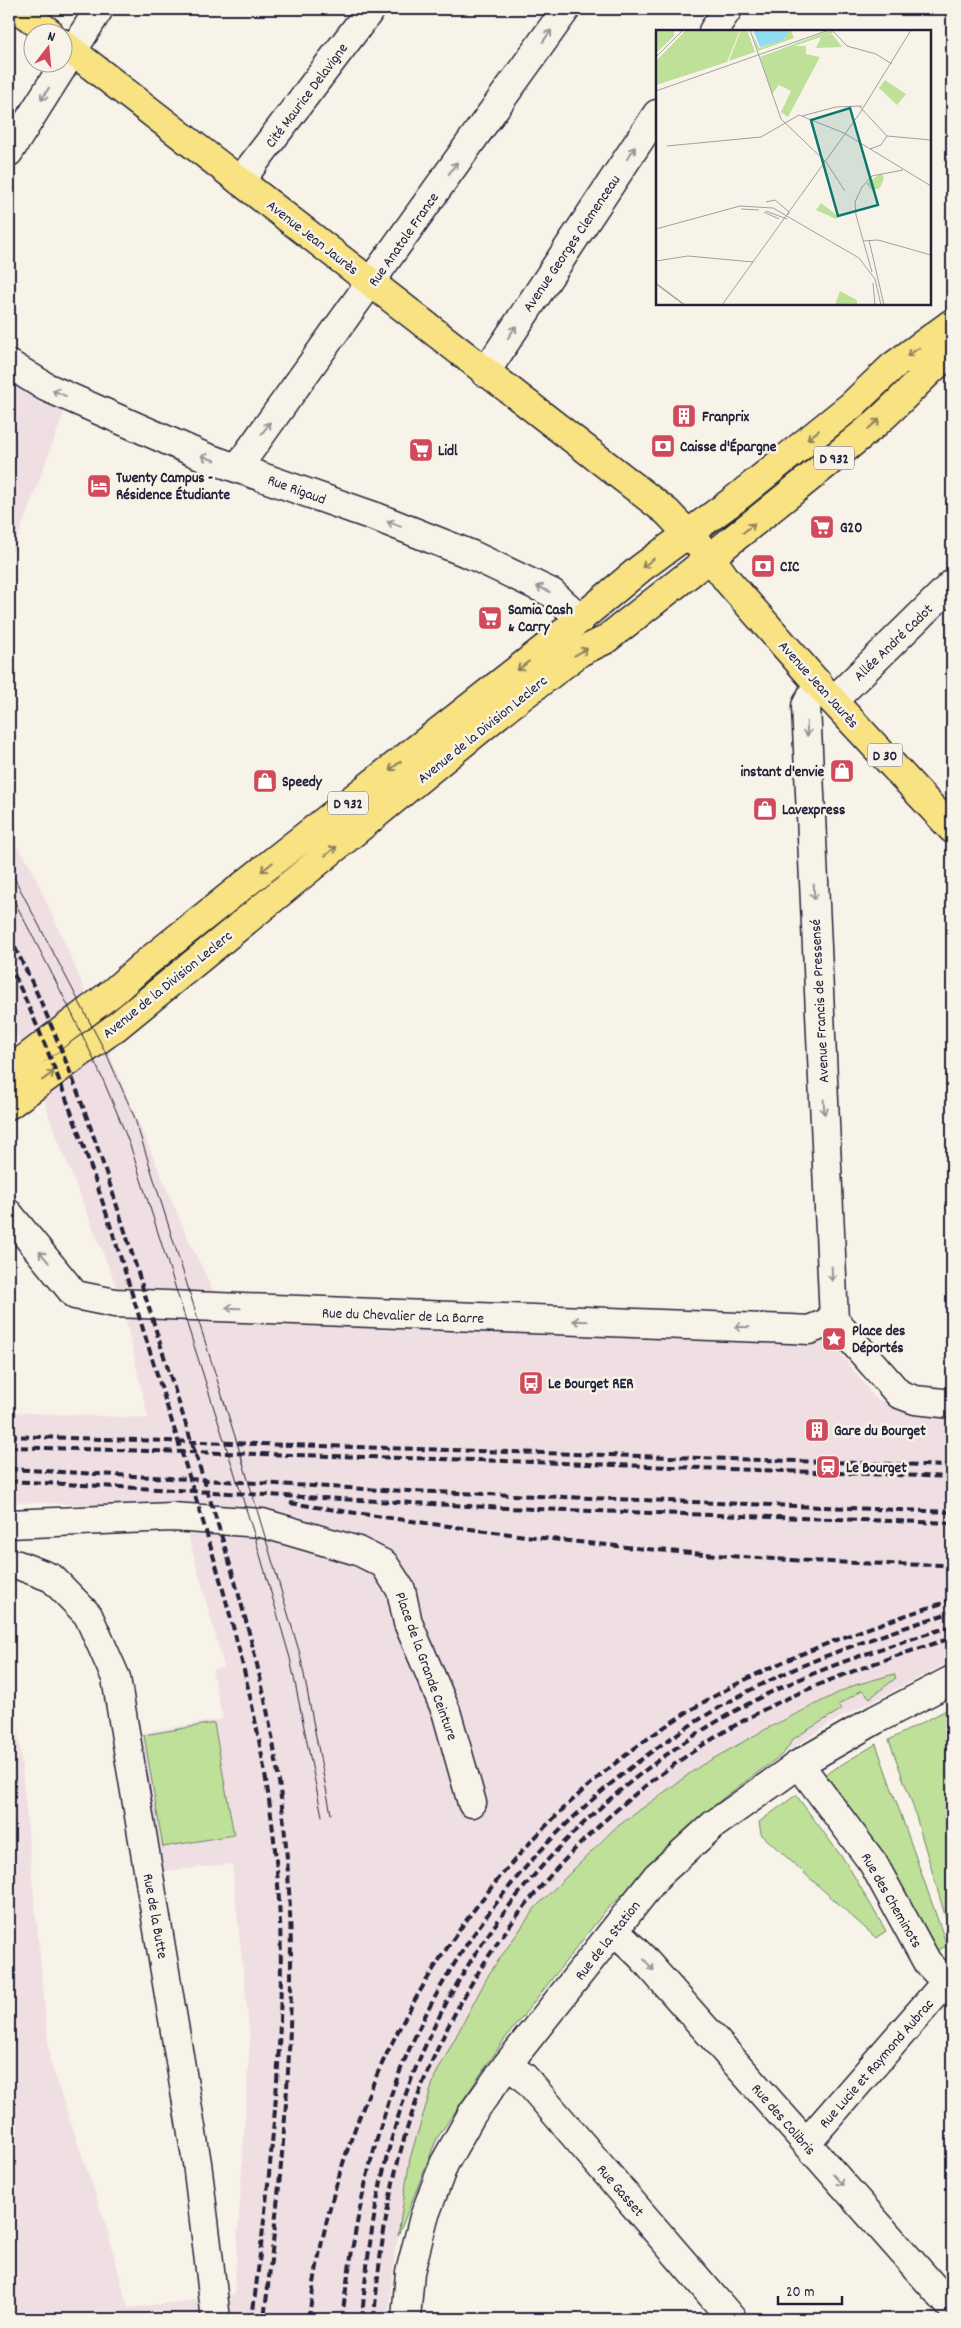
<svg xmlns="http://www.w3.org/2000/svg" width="961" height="2328" font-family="Dekko,sans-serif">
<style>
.built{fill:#f0dfe2}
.green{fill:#bee099;stroke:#70816a}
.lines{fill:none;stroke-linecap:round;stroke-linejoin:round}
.minor-casing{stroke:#22223b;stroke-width:31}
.major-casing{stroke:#22223b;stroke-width:31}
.minor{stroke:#f7f3e8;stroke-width:28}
.major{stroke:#f8e281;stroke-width:28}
.tram{stroke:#22223b;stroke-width:1}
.rail{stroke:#22223b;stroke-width:4;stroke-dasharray:8 4;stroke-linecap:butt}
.oneway{stroke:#97959a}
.oneway2{stroke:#8d825e}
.labels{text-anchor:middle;stroke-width:5;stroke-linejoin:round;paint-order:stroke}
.shield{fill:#f7f3e8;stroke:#62616f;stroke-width:1}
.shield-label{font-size:14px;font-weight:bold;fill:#22223b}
.street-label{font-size:15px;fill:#22223b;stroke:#f7f3e8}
.poi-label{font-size:15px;font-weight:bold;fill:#22223b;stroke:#f7f3e8;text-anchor:start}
.inset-road{fill:none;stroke:#a29fa3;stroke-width:1}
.view{fill:#0f766e;fill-opacity:0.15;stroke:#0f766e;stroke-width:2.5}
.inset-edge{fill:none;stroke:#22223b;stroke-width:2.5}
</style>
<rect width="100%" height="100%" fill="#f7f3e8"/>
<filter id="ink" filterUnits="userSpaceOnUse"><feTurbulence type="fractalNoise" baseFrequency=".02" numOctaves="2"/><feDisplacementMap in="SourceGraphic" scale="10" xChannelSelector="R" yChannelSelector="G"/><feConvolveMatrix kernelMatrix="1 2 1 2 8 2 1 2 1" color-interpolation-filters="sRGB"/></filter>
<g filter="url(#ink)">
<path class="built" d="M9 382 64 413 9 562Z
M9 834 30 865 74 964 117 1072 190 1243 213 1290 222 1322 829 1339 876 1399 909 1411 952 1414V1661L841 1717 784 1753 723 1798 611 1905 520 2018 442 2132 402 2224 395 2250 388 2319H9V1632L50 2062 107 2228 128 2308 234 2295 250 2038 232 1864 158 1872 135 1734 223 1719 212 1670 224 1667 180 1505 126 1506 9 1502V1412L148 1418 124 1312 115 1283 50 1120 45 1101 9 1017Z"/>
<path class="green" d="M894 1674 896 1678 870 1698 862 1690 838 1705 842 1709 793 1739 784 1753 723 1798 606 1910 504 2040 437 2138 398 2236 410 2158 435 2076 489 1974 535 1908 614 1829 700 1766 768 1728 852 1686Z
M952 1707V1939L912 1803 889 1740Z
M214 1723 234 1835 163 1847 144 1735Z
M876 1744 947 1946 931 1953 822 1776Z
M796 1795 847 1864 886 1931 876 1938 761 1834 759 1822Z"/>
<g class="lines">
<defs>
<path id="minor" d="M713 31 728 9
M9 152 99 9
M240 181 371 9
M9 364 46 387 205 457 379 518 472 555 552 593 581 619
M485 373 657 114
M238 467 566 9
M818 683 806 706 834 1320
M833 701 952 584
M9 1214 75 1295 115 1303 791 1329 809 1330 834 1320
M834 1320 899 1394 915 1400 952 1404
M9 1524 172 1517 262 1523 358 1551 384 1564 401 1590 408 1623 446 1711 472 1803
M9 1564 18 1565 52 1578 88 1615 116 1678 197 2163 216 2319
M799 1764 873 1863 927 1962 946 1982 952 1983
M615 1931 642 1957 952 2308
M507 2065 524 2077 732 2319
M806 2143 946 1982
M406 2319 410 2272 424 2217 444 2164 472 2114 507 2065 657 1876 713 1825 799 1764 875 1720 952 1680"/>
<path id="major" d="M18 9 49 32
M62 43 667 512 711 558 727 580 833 701 952 829
M9 1071 113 992 141 967 280 856 545 648 641 568 734 500 852 405 893 366 952 323
M9 1105 116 1027 500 713 580 652 605 640C696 569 786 498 875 424 902 401 924 373 952 352"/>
</defs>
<use href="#minor" class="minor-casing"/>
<use href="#major" class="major-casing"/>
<use href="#minor" class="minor"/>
<use href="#major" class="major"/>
<path class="tram" d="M9 868 107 1055 134 1116 238 1446 300 1654 331 1814
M9 891C53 975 98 1060 131 1148L254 1534 290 1658 322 1816"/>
<path class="rail" d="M9 936C76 1064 116 1203 159 1340 201 1476 255 1621 276 1761 305 1952 287 2130 264 2319
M9 964C74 1099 116 1243 161 1387 213 1553 266 1709 278 1885 288 2030 270 2175 252 2319
M9 1436 952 1466
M9 1447 477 1460 952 1477
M9 1469 383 1490 952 1512
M9 1481 506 1508 952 1523
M290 1503C509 1537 730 1564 952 1565
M309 2319C337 2080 475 1849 678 1718 763 1663 857 1631 952 1600
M342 2319C352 2239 367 2160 395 2084 455 1925 574 1792 720 1707 792 1664 873 1638 952 1612
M362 2319C367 2249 378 2179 400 2111 459 1931 594 1782 763 1696 824 1666 888 1646 952 1626
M374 2319C379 2255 388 2191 407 2129 464 1945 596 1796 767 1708 826 1679 890 1657 952 1638"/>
</g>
<defs><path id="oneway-shaft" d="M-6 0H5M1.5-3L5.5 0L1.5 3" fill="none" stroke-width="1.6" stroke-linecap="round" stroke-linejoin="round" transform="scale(1.25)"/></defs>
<g class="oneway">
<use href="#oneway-shaft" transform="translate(547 36) rotate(-55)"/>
<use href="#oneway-shaft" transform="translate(45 94) rotate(122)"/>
<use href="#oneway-shaft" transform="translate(631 153) rotate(-56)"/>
<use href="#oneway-shaft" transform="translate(453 168) rotate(-55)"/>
<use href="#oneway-shaft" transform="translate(512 332) rotate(-56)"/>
<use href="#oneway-shaft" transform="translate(59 393) rotate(-156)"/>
<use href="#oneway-shaft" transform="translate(266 428) rotate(-54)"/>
<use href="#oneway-shaft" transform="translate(208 458) rotate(-161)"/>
<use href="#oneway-shaft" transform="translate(394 524) rotate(-158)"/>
<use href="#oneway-shaft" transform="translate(543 589) rotate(-155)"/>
<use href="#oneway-shaft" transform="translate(807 729) rotate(88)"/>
<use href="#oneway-shaft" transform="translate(814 892) rotate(88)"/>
<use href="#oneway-shaft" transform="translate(824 1107) rotate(87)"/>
<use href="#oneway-shaft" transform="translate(44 1257) rotate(-130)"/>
<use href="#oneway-shaft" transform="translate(832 1274) rotate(88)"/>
<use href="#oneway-shaft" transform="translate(233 1308) rotate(-178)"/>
<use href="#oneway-shaft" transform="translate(580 1321) rotate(-178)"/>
<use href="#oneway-shaft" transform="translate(742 1327) rotate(-178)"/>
<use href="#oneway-shaft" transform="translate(649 1965) rotate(49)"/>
<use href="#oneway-shaft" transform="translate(838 2180) rotate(48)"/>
</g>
<g class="oneway2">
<use href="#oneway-shaft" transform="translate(913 352) rotate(145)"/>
<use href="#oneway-shaft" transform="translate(874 424) rotate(-40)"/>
<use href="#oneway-shaft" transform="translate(813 435) rotate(142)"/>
<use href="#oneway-shaft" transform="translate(749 528) rotate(-39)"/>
<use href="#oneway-shaft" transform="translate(648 563) rotate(143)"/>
<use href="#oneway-shaft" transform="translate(581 652) rotate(-29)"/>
<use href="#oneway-shaft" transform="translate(523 666) rotate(142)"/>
<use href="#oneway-shaft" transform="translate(395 766) rotate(142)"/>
<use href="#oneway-shaft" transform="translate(331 851) rotate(-39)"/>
<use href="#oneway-shaft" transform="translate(267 867) rotate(141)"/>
<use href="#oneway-shaft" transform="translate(48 1076) rotate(-36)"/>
</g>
</g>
<defs>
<symbol id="building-square" viewBox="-11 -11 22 22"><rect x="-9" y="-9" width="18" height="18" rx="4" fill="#d1495b" stroke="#f7f3e8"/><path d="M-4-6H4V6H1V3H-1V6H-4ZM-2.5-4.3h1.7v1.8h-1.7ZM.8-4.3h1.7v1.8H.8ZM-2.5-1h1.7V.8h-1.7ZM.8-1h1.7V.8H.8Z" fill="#fff"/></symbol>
<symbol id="bank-square" viewBox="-11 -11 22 22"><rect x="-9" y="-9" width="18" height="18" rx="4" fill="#d1495b" stroke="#f7f3e8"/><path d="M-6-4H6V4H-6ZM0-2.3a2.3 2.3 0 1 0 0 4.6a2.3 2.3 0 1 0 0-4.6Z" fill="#fff"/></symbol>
<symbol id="supermarket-square" viewBox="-11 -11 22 22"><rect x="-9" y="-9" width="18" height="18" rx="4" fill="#d1495b" stroke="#f7f3e8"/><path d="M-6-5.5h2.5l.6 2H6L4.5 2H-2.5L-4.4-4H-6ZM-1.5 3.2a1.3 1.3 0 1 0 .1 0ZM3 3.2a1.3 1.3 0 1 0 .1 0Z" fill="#fff"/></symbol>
<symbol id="hotel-square" viewBox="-11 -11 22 22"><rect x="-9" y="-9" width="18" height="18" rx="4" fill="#d1495b" stroke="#f7f3e8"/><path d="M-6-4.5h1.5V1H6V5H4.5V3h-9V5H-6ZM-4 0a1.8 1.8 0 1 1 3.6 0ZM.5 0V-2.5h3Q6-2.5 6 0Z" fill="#fff"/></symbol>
<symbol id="shop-square" viewBox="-11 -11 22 22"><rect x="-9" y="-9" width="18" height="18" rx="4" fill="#d1495b" stroke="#f7f3e8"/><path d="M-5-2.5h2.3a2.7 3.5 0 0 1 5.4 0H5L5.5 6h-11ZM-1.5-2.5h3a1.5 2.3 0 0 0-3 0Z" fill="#fff"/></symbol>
<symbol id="sight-square" viewBox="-11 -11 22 22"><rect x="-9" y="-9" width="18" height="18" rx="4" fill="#d1495b" stroke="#f7f3e8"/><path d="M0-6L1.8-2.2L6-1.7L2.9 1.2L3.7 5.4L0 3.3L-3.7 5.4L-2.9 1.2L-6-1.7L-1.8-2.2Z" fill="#fff"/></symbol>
<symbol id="bus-square" viewBox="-11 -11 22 22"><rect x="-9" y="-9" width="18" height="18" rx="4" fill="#d1495b" stroke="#f7f3e8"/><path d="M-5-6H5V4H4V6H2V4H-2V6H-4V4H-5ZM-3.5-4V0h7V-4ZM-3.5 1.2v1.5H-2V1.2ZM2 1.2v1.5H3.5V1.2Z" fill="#fff"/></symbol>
<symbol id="station-square" viewBox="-11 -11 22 22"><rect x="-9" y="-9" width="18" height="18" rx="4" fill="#d1495b" stroke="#f7f3e8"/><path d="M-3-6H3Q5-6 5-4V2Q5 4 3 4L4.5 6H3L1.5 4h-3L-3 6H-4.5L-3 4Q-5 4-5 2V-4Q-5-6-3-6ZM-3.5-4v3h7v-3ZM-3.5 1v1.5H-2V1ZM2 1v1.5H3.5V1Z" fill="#fff"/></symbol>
</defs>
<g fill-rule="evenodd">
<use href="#building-square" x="670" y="402" width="28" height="28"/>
<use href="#bank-square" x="649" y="432" width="28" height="28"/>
<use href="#supermarket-square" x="407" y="436" width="28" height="28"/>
<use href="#hotel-square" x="85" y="472" width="28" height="28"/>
<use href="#supermarket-square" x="808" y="513" width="28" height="28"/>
<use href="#bank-square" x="749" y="552" width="28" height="28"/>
<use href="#supermarket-square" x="476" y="604" width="28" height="28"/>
<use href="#shop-square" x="828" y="757" width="28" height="28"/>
<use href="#shop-square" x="251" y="767" width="28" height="28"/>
<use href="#shop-square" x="751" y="795" width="28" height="28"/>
<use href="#sight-square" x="820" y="1325" width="28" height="28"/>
<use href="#bus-square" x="517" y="1369" width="28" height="28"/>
<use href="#building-square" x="803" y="1416" width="28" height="28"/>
<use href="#station-square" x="814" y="1453" width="28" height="28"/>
</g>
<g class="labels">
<g class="shield">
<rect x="814" y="446.5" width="40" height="23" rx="4"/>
<rect x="867.5" y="743.5" width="35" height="23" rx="4"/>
<rect x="328" y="791.5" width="40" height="23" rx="4"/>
</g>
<g class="shield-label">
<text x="834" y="463">D 932</text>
<text x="885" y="760">D 30</text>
<text x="348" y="808">D 932</text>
</g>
<g class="street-label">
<text transform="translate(306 95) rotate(-53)" y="5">Cité Maurice Delavigne</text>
<text transform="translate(313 237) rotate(38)" y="5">Avenue Jean Jaurès</text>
<text transform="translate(403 239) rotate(-55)" y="5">Rue Anatole France</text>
<text transform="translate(571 243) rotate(-56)" y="5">Avenue Georges Clemenceau</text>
<text transform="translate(297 489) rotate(20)" y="5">Rue Rigaud</text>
<text transform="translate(893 642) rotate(-44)" y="5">Allée André Cadot</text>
<text transform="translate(819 684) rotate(48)" y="5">Avenue Jean Jaurès</text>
<text transform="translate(482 729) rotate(-39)" y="5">Avenue de la Division Leclerc</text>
<text transform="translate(167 984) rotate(-39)" y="5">Avenue de la Division Leclerc</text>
<text transform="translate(819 1001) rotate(-93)" y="5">Avenue Francis de Pressensé</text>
<text transform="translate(403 1315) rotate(2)" y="5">Rue du Chevalier de La Barre</text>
<text transform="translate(427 1666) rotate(70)" y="5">Place de la Grande Ceinture</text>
<text transform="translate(892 1900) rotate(60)" y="5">Rue des Cheminots</text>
<text transform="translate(156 1916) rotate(80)" y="5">Rue de la Butte</text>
<text transform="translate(607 1940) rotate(-52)" y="5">Rue de la Station</text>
<text transform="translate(876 2063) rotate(-49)" y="5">Rue Lucie et Raymond Aubrac</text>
<text transform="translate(784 2119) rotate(49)" y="5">Rue des Colibris</text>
<text transform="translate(621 2190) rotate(49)" y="5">Rue Gasset</text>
</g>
<g class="poi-label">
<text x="702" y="421">Franprix</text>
<text x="680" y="451">Caisse d'Épargne</text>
<text x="438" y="455">Lidl</text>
<text x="116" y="482">Twenty Campus -<tspan x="116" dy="17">Résidence Étudiante</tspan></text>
<text x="840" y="532">G20</text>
<text x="780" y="571">CIC</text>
<text x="508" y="614">Samia Cash<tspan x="508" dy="17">&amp; Carry</tspan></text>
<text x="824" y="776" text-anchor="end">instant d'envie</text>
<text x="282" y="786">Speedy</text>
<text x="782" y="814">Lavexpress</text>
<text x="852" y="1335">Place des<tspan x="852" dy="17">Déportés</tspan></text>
<text x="548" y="1388">Le Bourget RER</text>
<text x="834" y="1435">Gare du Bourget</text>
<text x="846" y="1472">Le Bourget</text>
</g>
</g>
<g transform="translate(656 30)">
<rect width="275" height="275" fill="#f7f3e8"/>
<path d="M0 0H18V6L0 23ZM30 0H84L71 32 0 55V31ZM85 0H91L99 22 73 31ZM95 0 103 18 129 9 131 0H135L138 8 102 21ZM175 0 177 3 138 16H150V24L164 27 132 87 125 82 135 61 123 55 116 64 104 27ZM176 4 186 17 160 18 165 7ZM229 50 250 64 241 75 223 58ZM225 143 228 148 224 158 216 160 210 154ZM165 173 182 186 180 189 160 180ZM184 261 201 270V275H179Z" fill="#bee099"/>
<path d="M97 0H131V5L127 10 104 17Z" fill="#8fdbf0"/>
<path class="inset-road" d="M94 0 125 89 170 132 189 161M176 0 191 16 220 24 236 34M0 27 27 0M0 61 173 0M203 76 231 106 275 110M146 86 180 77 206 76M11 116 105 107 143 85 188 103 275 156M214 119 225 115 231 106M110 172 119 170 133 182 132 185M85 179 103 180M110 181 131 189M108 182 123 189M0 199 84 176 117 178 203 228 219 249 225 275M213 210 228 275M207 211 222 210 275 225M0 231 32 226 97 232M216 242 200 185 199 172 206 157 216 146 247 140M0 253 29 275M217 253 219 275M0 254 28 275M66 275 204 83 255 0"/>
<path class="view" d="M194 78 222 175 182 186 155 90Z"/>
<rect width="275" height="275" class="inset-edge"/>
</g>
<rect width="961" height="2328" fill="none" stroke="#f7f3e8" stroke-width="30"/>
<rect x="15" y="15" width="931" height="2298" fill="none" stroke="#22223b" stroke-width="2" filter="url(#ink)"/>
<g transform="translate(48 48) rotate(16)"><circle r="24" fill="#f7f3e8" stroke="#a29fa3"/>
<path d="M0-4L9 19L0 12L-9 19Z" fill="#d1495b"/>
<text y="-8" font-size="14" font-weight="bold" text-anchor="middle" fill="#22223b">N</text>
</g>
<path d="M778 2296v8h64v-8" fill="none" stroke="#22223b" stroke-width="2.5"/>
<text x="786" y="2296" font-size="15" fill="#22223b" stroke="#f7f3e8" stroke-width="4" paint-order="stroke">20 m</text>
</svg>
